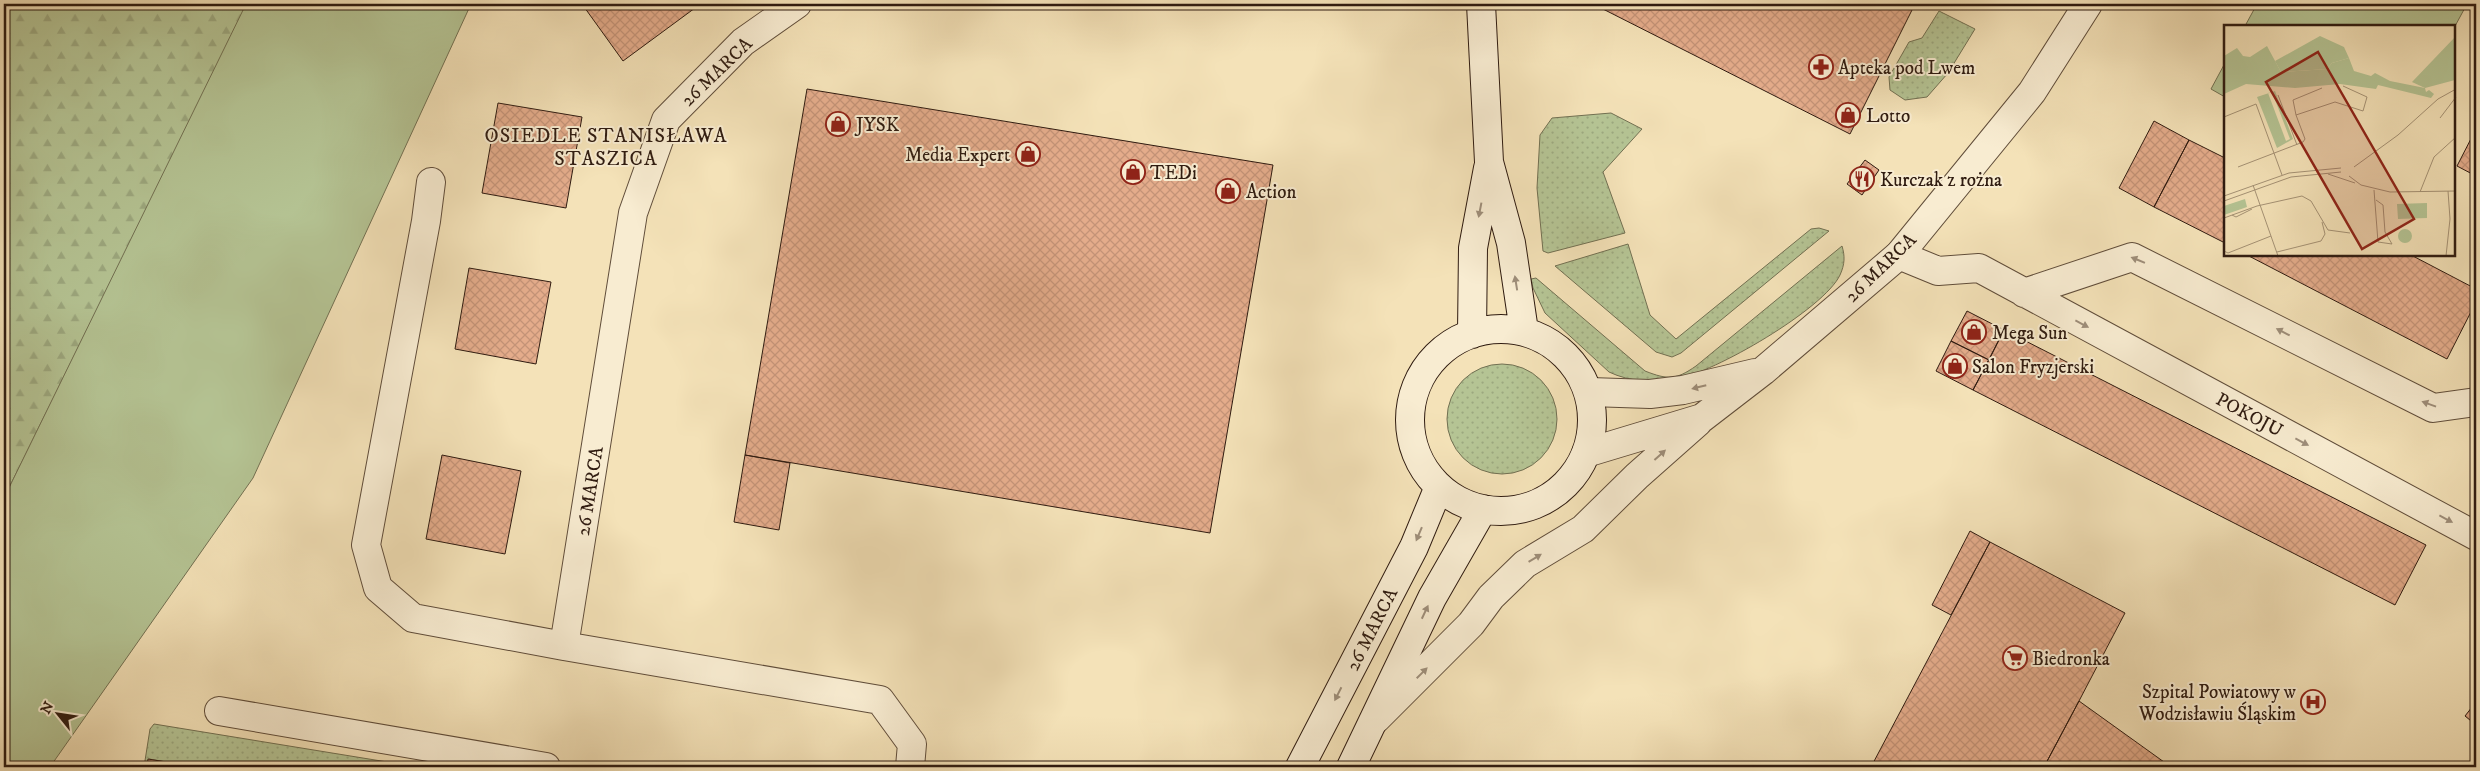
<svg xmlns="http://www.w3.org/2000/svg" width="2480" height="771" font-family="'IM FELL DW Pica',serif">
<style>
.grass{fill:url(#grass-dots);stroke:#727052}
.forest{fill:url(#forest-firs);stroke:#727052}
.park{fill:#b5c494;stroke:#727052}
.building{fill:url(#building-cross-hatch);stroke:#2f1b10}
.lines{fill:none;stroke-linecap:round;stroke-linejoin:round}
.minor-casing{stroke:#604d3a;stroke-width:30}
.tertiary-casing{stroke:#604d3a;stroke-width:30}
.secondary-casing{stroke:#2f1b10;stroke-width:30}
.minor{stroke:#f8ecd1;stroke-width:28}
.tertiary{stroke:#f8ecd1;stroke-width:28}
.secondary{stroke:#f8ecd1;stroke-width:28}
.oneway{fill:#9e8e7a}
.labels{text-anchor:middle;stroke-width:4;stroke-linejoin:round;paint-order:stroke}
.poi-label{font-size:19px;fill:#2f1b10;stroke:#f8ecd1;text-anchor:start}
.street-label{font-size:19px;fill:#2f1b10;stroke:#f8ecd1}
.neighbourhood-label{font-size:20px;letter-spacing:1px;fill:#2f1b10;stroke:#f8ecd1}
.inset-road{fill:none;stroke:#a59275;stroke-width:1}
.view{fill:#8f2418;fill-opacity:0.15;stroke:#8f2418;stroke-width:2.5}
.inset-edge{fill:none;stroke:#2f1b10;stroke-width:2.5}
</style>
<defs>
<pattern id="grass-dots" width="8" height="8" patternUnits="userSpaceOnUse" patternTransform="scale(1.25)"><rect width="8" height="8" fill="#b5c494"/><path d="M2 2h.1M6 6h.1" fill="none" stroke="#9ca87f" stroke-width="1.8" stroke-linecap="round"/></pattern>
<pattern id="forest-firs" width="22" height="20" patternUnits="userSpaceOnUse" patternTransform="scale(1.25)"><rect width="22" height="20" fill="#b5c494"/><path d="M5 1l3.5 6h-7zM16 11l3.5 6h-7z" fill="#9ca87f"/></pattern>
<pattern id="building-cross-hatch" width="8" height="8" patternUnits="userSpaceOnUse" patternTransform="scale(1.25)"><rect width="8" height="8" fill="#e4ac8b"/><path d="M0 0l8 8M0 8l8-8" fill="none" stroke="#c49377"/></pattern>
</defs>
<rect width="100%" height="100%" fill="#f4e2b8"/>
<filter id="stains"><feTurbulence type="fractalNoise" baseFrequency=".004" numOctaves="4"/><feColorMatrix values="0 0 0 0 .2 0 0 0 0 .09 0 0 0 0 .02 0 0 0 .5 -.17"/></filter>
<radialGradient id="worn" r=".72"><stop offset=".6" stop-color="#630" stop-opacity="0"/><stop offset="1" stop-color="#630" stop-opacity=".3"/></radialGradient>
<path class="grass" d="M1939 11 1975 29 1948 73 1927 97 1905 100 1890 90 1889 77 1909 42 1922 38Z
M1611 113 1642 129 1603 172 1625 233 1548 253 1543 251 1537 188 1540 135 1552 118Z
M1819 228 1829 231 1681 353 1672 357 1656 352 1555 266 1628 244 1650 315 1676 339 1811 229Z
M1842 246C1845 256 1845 264 1840 275 1824 309 1714 373 1676 379 1654 383 1630 382 1609 372L1545 313 1533 288 1531 279 1536 278 1645 371C1668 380 1676 380 1696 366Z
M1447 419a55 55 0 1 1 110 0a55 55 0 1 1-110 0Z
M154 724 418 767H197L149 759 147 767H144L150 729Z"/>
<path class="forest" d="M4 4 247 5 4 498Z"/>
<path class="park" d="M246 4H471L253 478 50 767H4V498Z
M2257 4H2467L2454 28V26H2245Z
M2225 63V97L2211 89Z"/>
<path class="building" d="M582 4H692L695 8 623 61Z
M1601 4H1915L1850 134 1599 7Z
M807 89 1273 165 1210 533 745 455Z
M498 103 582 117 566 208 482 193Z
M2154 121 2189 140 2154 207 2119 188Z
M2476 129V176L2457 166Z
M2189 140 2225 158V243L2154 207Z
M1865 160 1879 170 1862 195 1847 184Z
M2247 255H2411L2476 289V302L2447 359Z
M469 268 551 282 536 364 455 349Z
M1967 311 2004 330 1989 360 1951 341Z
M2004 330 2426 545 2395 605 1973 390Z
M1951 341 1989 360 1973 390 1936 371Z
M442 455 521 471 505 554 426 539Z
M745 455 790 463 779 530 734 522Z
M1970 531 1990 542 1951 615 1932 605Z
M1990 542 2125 613 2079 701 2044 767H1871Z
M2079 701 2171 767H2044Z
M2476 702V725L2465 716Z
M148 759 190 766 197 767H147Z"/>
<g class="lines">
<defs>
<path id="minor" d="M797 4 743 42 666 120 633 213 564 646 880 700 912 744 910 767
M431 182 426 221 366 545 378 588 413 618 564 646
M1899 255 1938 271 1979 268 2476 536
M2024 293 2132 257 2433 408 2476 402
M219 711 546 767"/>
<path id="tertiary" d="M1590 392 1650 394 1683 390 1755 373
M1586 453 1702 418 1763 371 1899 255 2032 92 2088 4
M1376 719 1471 624 1491 597 1525 564 1583 529 1637 476 1698 422"/>
<path id="secondary" d="M1481 4 1489 162 1511 243 1524 331
M1410 420a91 91 0 1 1 182 0a91 91 0 1 1-182 0Z
M1472 334 1473 248 1488 168
M1300 767 1414 547 1438 489
M1351 767 1432 598 1483 509"/>
</defs>
<use href="#minor" class="minor-casing"/>
<use href="#tertiary" class="tertiary-casing"/>
<use href="#secondary" class="secondary-casing"/>
<use href="#minor" class="minor"/>
<use href="#tertiary" class="tertiary"/>
<use href="#secondary" class="secondary"/>
</g>
<defs><path id="oneway-solid" d="M-6-.8H1V-3.2L6.5 0L1 3.2V.8H-6Z" transform="scale(1.25)"/></defs>
<g class="oneway">
<use href="#oneway-solid" transform="translate(1480 210) rotate(101)"/>
<use href="#oneway-solid" transform="translate(2138 260) rotate(-158)"/>
<use href="#oneway-solid" transform="translate(1516 283) rotate(-99)"/>
<use href="#oneway-solid" transform="translate(2082 324) rotate(28)"/>
<use href="#oneway-solid" transform="translate(2283 332) rotate(-153)"/>
<use href="#oneway-solid" transform="translate(1699 387) rotate(166)"/>
<use href="#oneway-solid" transform="translate(2429 404) rotate(-160)"/>
<use href="#oneway-solid" transform="translate(2302 442) rotate(28)"/>
<use href="#oneway-solid" transform="translate(1660 455) rotate(-42)"/>
<use href="#oneway-solid" transform="translate(2446 519) rotate(28)"/>
<use href="#oneway-solid" transform="translate(1419 534) rotate(113)"/>
<use href="#oneway-solid" transform="translate(1535 558) rotate(-31)"/>
<use href="#oneway-solid" transform="translate(1425 612) rotate(-65)"/>
<use href="#oneway-solid" transform="translate(1422 673) rotate(-45)"/>
<use href="#oneway-solid" transform="translate(1338 694) rotate(117)"/>
</g>
<defs>
<symbol id="pharmacy-ring" viewBox="-11 -11 22 22"><circle r="9.5" fill="#f8ecd1" stroke="#8f2418" stroke-width="1.5"/><path d="M-2-6h4v4h4v4h-4v4h-4v-4h-4v-4h4Z" fill="#8f2418"/></symbol>
<symbol id="shop-ring" viewBox="-11 -11 22 22"><circle r="9.5" fill="#f8ecd1" stroke="#8f2418" stroke-width="1.5"/><path d="M-5-2.5h2.3a2.7 3.5 0 0 1 5.4 0H5L5.5 6h-11ZM-1.5-2.5h3a1.5 2.3 0 0 0-3 0Z" fill="#8f2418"/></symbol>
<symbol id="restaurant-ring" viewBox="-11 -11 22 22"><circle r="9.5" fill="#f8ecd1" stroke="#8f2418" stroke-width="1.5"/><path d="M-5-6h1v4h1v-4h1v4h1v-4h1v5L-1.5 .5V6h-2V.5L-5-1ZM5-6V6H3V1.5H1.5Q1.5-4 5-6Z" fill="#8f2418"/></symbol>
<symbol id="supermarket-ring" viewBox="-11 -11 22 22"><circle r="9.5" fill="#f8ecd1" stroke="#8f2418" stroke-width="1.5"/><path d="M-6-5.5h2.5l.6 2H6L4.5 2H-2.5L-4.4-4H-6ZM-1.5 3.2a1.3 1.3 0 1 0 .1 0ZM3 3.2a1.3 1.3 0 1 0 .1 0Z" fill="#8f2418"/></symbol>
<symbol id="hospital-ring" viewBox="-11 -11 22 22"><circle r="9.5" fill="#f8ecd1" stroke="#8f2418" stroke-width="1.5"/><path d="M-5-5h3v3.5h4V-5h3V5h-3V1.5h-4V5h-3Z" fill="#8f2418"/></symbol>
</defs>
<g fill-rule="evenodd">
<use href="#pharmacy-ring" x="1807" y="53" width="28" height="28"/>
<use href="#shop-ring" x="1834" y="101" width="28" height="28"/>
<use href="#shop-ring" x="824" y="110" width="28" height="28"/>
<use href="#shop-ring" x="1014" y="140" width="28" height="28"/>
<use href="#shop-ring" x="1119" y="158" width="28" height="28"/>
<use href="#restaurant-ring" x="1848" y="165" width="28" height="28"/>
<use href="#shop-ring" x="1214" y="177" width="28" height="28"/>
<use href="#shop-ring" x="1960" y="318" width="28" height="28"/>
<use href="#shop-ring" x="1941" y="352" width="28" height="28"/>
<use href="#supermarket-ring" x="2001" y="644" width="28" height="28"/>
<use href="#hospital-ring" x="2299" y="688" width="28" height="28"/>
</g>
<g class="labels">
<g class="poi-label">
<text x="1838" y="74">Apteka pod Lwem</text>
<text x="1866" y="122">Lotto</text>
<text x="856" y="131">JYSK</text>
<text x="1010" y="161" text-anchor="end">Media Expert</text>
<text x="1150" y="179">TEDi</text>
<text x="1880" y="186">Kurczak z rożna</text>
<text x="1246" y="198">Action</text>
<text x="1992" y="339">Mega Sun</text>
<text x="1972" y="373">Salon Fryzjerski</text>
<text x="2032" y="665">Biedronka</text>
<text x="2296" y="698" text-anchor="end">Szpital Powiatowy w<tspan x="2296" dy="22">Wodzisławiu Śląskim</tspan></text>
</g>
<g class="street-label">
<text transform="translate(716 71) rotate(-44)" y="7">26 MARCA</text>
<text transform="translate(1880 267) rotate(-44)" y="7">26 MARCA</text>
<text transform="translate(2250 414) rotate(28)" y="7">POKOJU</text>
<text transform="translate(589 491) rotate(-81)" y="7">26 MARCA</text>
<text transform="translate(1371 629) rotate(-63)" y="7">26 MARCA</text>
</g>
<g class="neighbourhood-label">
<text x="606" y="142">OSIEDLE STANISŁAWA<tspan x="606" dy="23">STASZICA</tspan></text>
</g>
</g>
<g transform="translate(2224 25)">
<rect width="231" height="231" fill="#f4e2b8"/>
<path d="M231 12V55L201 63 188 57ZM51 66 69 114 53 123 33 72ZM48 67 66 114 62 116 44 68ZM21 174 23 182 0 190V181Z" fill="#b5c494" fill-rule="evenodd"/>
<path d="M96 11 120 22 125 33 108 38 103 44 57 47 51 36Z" fill="#b5c494"/>
<path d="M43 21 57 47 103 44 108 38 125 33 130 46 147 51 151 48 166 56 201 63 202 67 205 65 210 69 207 73 154 60 152 64 116 59 71 63 22 59 0 69V31L13 23 19 31 26 32ZM203 178V193L174 194 173 179ZM174 211a7 7 0 1 1 14 0a7 7 0 1 1-14 0Z" fill="#b5c494"/>
<path class="inset-road" d="M54 70 73 120M72 90 69 75 98 63M0 92 32 79 58 150M216 93 232 72M14 142 79 117 81 114 72 90 111 77 139 86 143 72 119 61M130 142 174 110 214 74 232 64M104 149 131 158M125 151 137 160 166 167 232 166M29 160 54 231M150 165 154 217 168 219 161 207 159 180 152 175M196 167 210 132 232 112M0 171 65 148 117 143M0 176 67 152 117 147M8 190 12 192 28 184M0 193 33 181 78 171 87 176 104 205 126 208M0 226 4 228 47 211M53 227 97 216 101 209 98 197M222 231 226 194 224 166"/>
<path class="view" d="M94 27 190 194 138 224 42 57Z"/>
<rect width="231" height="231" class="inset-edge"/>
</g>
<rect width="2480" height="771" fill="none" stroke="#f4e2b8" stroke-width="20"/>
<rect x="5" y="5" width="2470" height="761" fill="none" stroke="#2f1b10" stroke-width="2.5"/>
<rect x="10" y="10" width="2460" height="751" fill="none" stroke="#2f1b10"/>
<g transform="translate(58 714) rotate(300)" stroke="#f8ecd1" stroke-width="4" paint-order="stroke">
<path d="M0-4L9 19L0 12L-9 19Z" fill="#2f1b10"/>
<text y="-8" font-size="14" font-weight="bold" text-anchor="middle" fill="#2f1b10">N</text>
</g>
<rect width="100%" height="100%" filter="url(#stains)"/>
<rect width="100%" height="100%" fill="url(#worn)"/>
</svg>
